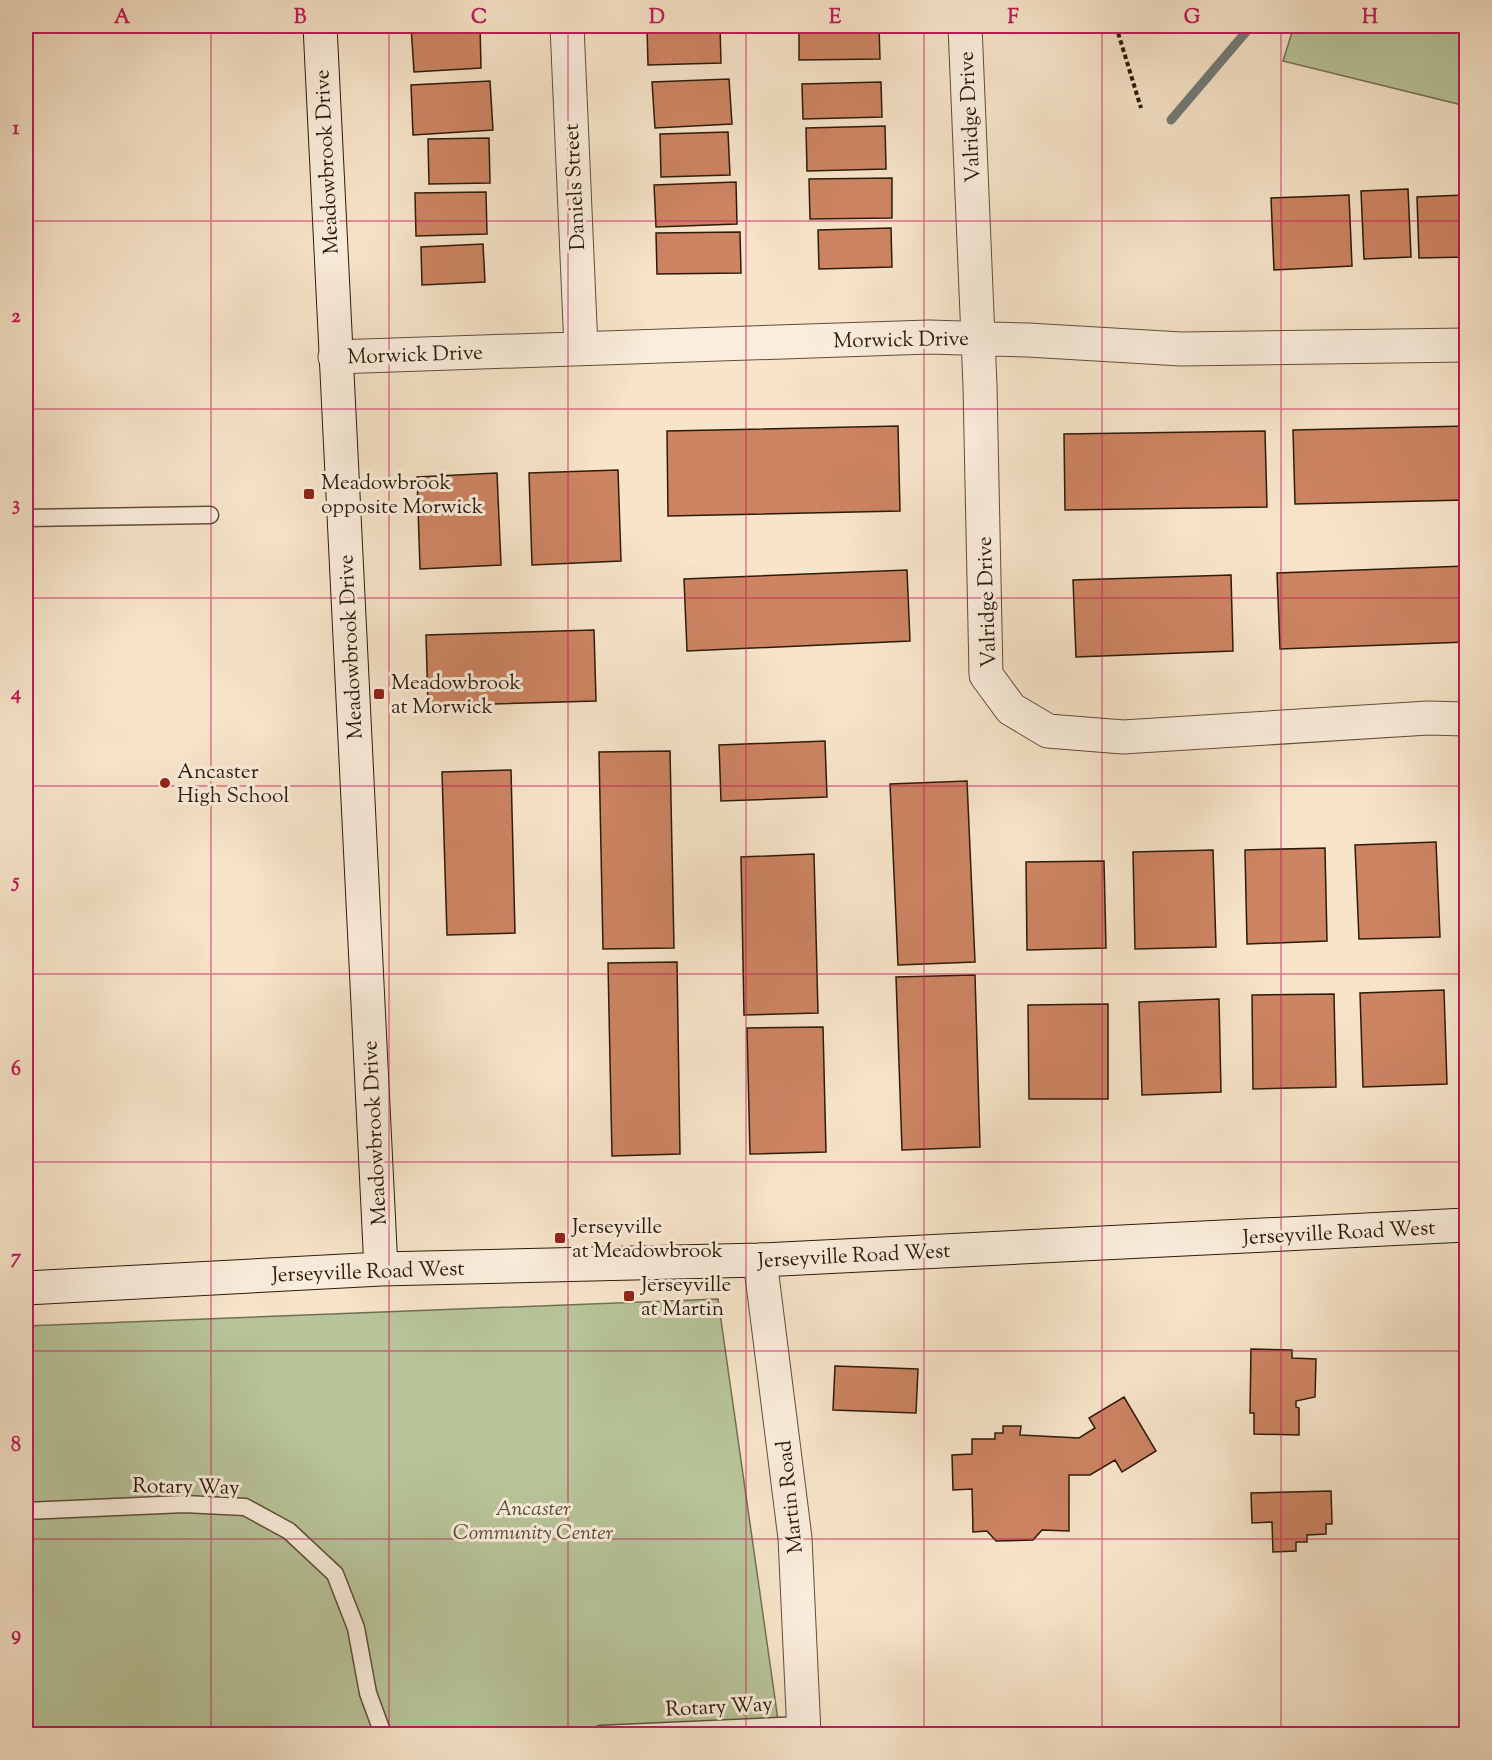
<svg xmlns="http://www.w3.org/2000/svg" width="1492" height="1760" font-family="'Sorts Mill Goudy',serif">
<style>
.green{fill:#b8c59a;stroke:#727052;stroke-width:1.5}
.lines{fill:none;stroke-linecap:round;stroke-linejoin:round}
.stream{stroke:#747b78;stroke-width:9}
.building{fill:#cd8463;stroke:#2d1b09;stroke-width:1.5}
.lane-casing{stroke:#604d39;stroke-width:19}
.street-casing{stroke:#604d39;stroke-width:35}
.secondary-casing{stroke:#2d1b09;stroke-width:35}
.path{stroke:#2d1b09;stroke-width:4;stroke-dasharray:4.5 3;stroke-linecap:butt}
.lane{stroke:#faeddc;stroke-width:16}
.street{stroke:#faeddc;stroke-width:33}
.secondary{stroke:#faeddc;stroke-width:33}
.grid{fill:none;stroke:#c2185b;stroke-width:1.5;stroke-opacity:0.55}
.poi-dot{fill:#8f2418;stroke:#faeddc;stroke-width:2}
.labels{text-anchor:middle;stroke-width:6;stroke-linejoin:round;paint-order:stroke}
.street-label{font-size:21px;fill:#2d1b09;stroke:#faeddc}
.poi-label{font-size:21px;fill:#2d1b09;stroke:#faeddc;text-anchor:start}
.park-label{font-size:21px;font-style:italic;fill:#574e34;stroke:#faeddc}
.neatline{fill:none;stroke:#c2185b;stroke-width:2}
.grid-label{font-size:20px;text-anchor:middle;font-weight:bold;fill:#c2185b}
</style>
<rect width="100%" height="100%" fill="#f7e4c9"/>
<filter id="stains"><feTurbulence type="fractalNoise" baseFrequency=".00333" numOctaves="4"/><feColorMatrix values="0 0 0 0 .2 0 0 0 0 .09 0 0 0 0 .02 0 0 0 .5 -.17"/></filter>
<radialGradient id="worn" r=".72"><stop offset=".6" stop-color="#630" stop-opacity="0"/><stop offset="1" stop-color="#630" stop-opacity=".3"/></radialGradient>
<path class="green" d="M1294 26H1466V106L1283 61Z
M718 1299 780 1734H26V1326Z"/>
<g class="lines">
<path class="stream" d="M1171 120 1251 26"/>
</g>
<path class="building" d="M411 26H480L481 68 414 72Z
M647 26H720L721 63 648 65Z
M799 26H879L880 59 799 60Z
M729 79 732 124 655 128 652 82Z
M490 81 493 130 413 135 411 85Z
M881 82 882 117 803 119 802 84Z
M885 126 886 169 807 171 806 128Z
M728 132 730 175 661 177 660 134Z
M489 138 490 183 429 184 428 139Z
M892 178V218L810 219 809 179Z
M736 182 737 224 656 227 654 185Z
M1408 189 1411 257 1364 259 1361 191Z
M486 192 487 234 416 236 415 193Z
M1349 195 1352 266 1274 270 1271 198Z
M1464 195 1466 257 1419 258 1417 197Z
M891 228 892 267 819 269 818 230Z
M740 232 741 273 657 274 656 233Z
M483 244 485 282 422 285 421 247Z
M898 426 900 511 668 516 667 431Z
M1466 426V500L1295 504 1293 430Z
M1265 431 1267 507 1065 510 1064 434Z
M618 470 621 561 532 565 529 473Z
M497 473 501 565 420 569 417 477Z
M1466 566V642L1280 649 1277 573Z
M907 570 910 641 687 651 684 579Z
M1231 575 1233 651 1076 657 1073 580Z
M594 630 596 701 428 706 426 635Z
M825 741 827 797 721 801 719 745Z
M670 751 674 948 603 949 599 752Z
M511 770 515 933 447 935 442 772Z
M967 781 975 962 898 965 890 784Z
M1436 842 1440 937 1359 939 1355 845Z
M1325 848 1327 941 1247 944 1245 850Z
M1213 850 1216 947 1135 949 1133 852Z
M814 854 818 1013 744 1015 741 857Z
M1104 861 1106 948 1027 950 1026 862Z
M677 962 680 1154 612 1156 608 963Z
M975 975 980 1147 902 1150 896 977Z
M1444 990 1447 1084 1363 1087 1360 993Z
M1334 994 1336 1087 1253 1089 1252 995Z
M1219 999 1221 1092 1142 1095 1139 1002Z
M1108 1004V1099H1029L1028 1005Z
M823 1027 826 1152 750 1154 747 1028Z
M1251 1349 1292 1350V1358L1316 1359 1315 1397 1296 1401V1407L1299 1408V1435L1254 1434V1413H1250Z
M835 1366 918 1369 916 1413 833 1410Z
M1124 1397 1156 1451 1122 1472 1115 1460 1090 1475H1069V1531L1042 1530 1033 1540 996 1541 987 1531 973 1532 972 1489 953 1490 952 1455 972 1454V1439H995V1433H1003V1426H1021L1020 1435 1079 1438 1095 1428 1089 1418Z
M1331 1491 1332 1524H1326V1534L1307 1535V1542H1296V1551L1273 1552 1272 1522 1252 1523 1251 1493Z"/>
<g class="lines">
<defs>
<path id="lane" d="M26 518 210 515
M26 1511 184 1504 245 1507 289 1531 335 1574 356 1628 368 1693 383 1734
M601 1734 803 1725"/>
<path id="street" d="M567 26 581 348
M965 26 980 386 986 675 1011 709 1048 731 1123 737 1428 718 1466 719
M335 357 929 337 1028 340 1181 349 1466 345
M760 1260 795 1538 804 1734"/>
<path id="secondary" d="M320 26 381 1269
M26 1288 381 1269 760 1260 1466 1225"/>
</defs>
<use href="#lane" class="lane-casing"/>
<use href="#street" class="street-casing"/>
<use href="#secondary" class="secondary-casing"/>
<path class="path" d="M1116 26 1141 108"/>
<use href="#lane" class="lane"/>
<use href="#street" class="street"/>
<use href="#secondary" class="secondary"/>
</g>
<path class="grid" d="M211 26V1734M389 26V1734M568 26V1734M746 26V1734M924 26V1734M1102 26V1734M1281 26V1734M26 221H1466M26 409H1466M26 598H1466M26 786H1466M26 974H1466M26 1162H1466M26 1351H1466M26 1539H1466"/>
<g class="poi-dot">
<rect x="303" y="488" width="12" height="12" rx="3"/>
<rect x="373" y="688" width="12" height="12" rx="3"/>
<circle cx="165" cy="783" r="6"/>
<rect x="554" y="1232" width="12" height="12" rx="3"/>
<rect x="623" y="1290" width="12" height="12" rx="3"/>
</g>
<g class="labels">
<g class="street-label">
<text transform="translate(969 117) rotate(-93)" y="7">Valridge Drive</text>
<text transform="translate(326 162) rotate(-93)" y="7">Meadowbrook Drive</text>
<text transform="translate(574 187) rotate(-93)" y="7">Daniels Street</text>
<text transform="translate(901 339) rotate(-1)" y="7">Morwick Drive</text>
<text transform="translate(415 354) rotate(-2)" y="7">Morwick Drive</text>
<text transform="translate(986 602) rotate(-92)" y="7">Valridge Drive</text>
<text transform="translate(350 647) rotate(-93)" y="7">Meadowbrook Drive</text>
<text transform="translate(374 1133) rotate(-93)" y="7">Meadowbrook Drive</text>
<text transform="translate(1339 1232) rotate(-3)" y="7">Jerseyville Road West</text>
<text transform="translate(854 1255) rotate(-3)" y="7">Jerseyville Road West</text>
<text transform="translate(368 1271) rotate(-2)" y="7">Jerseyville Road West</text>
<text transform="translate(186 1486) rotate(1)" y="7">Rotary Way</text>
<text transform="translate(789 1497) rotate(-96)" y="7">Martin Road</text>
<text transform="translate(719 1706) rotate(-3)" y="7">Rotary Way</text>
</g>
<g class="poi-label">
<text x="321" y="489">Meadowbrook<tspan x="321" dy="24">opposite Morwick</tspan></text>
<text x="391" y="689">Meadowbrook<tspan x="391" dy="24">at Morwick</tspan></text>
<text x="177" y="778">Ancaster<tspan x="177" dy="24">High School</tspan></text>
<text x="572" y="1233">Jerseyville<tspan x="572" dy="24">at Meadowbrook</tspan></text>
<text x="641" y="1291">Jerseyville<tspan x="641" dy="24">at Martin</tspan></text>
</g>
<g class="park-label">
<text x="533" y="1515">Ancaster<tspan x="533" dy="24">Community Center</tspan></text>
</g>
</g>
<rect width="1492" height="1760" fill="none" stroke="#f7e4c9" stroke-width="66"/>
<rect x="33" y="33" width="1426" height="1694" class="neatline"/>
<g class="grid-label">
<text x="122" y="23">A</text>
<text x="300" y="23">B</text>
<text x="479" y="23">C</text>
<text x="657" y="23">D</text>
<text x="835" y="23">E</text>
<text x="1013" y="23">F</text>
<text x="1192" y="23">G</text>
<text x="1370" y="23">H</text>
<text x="16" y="134">1</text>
<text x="16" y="322">2</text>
<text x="16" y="510">3</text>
<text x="16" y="699">4</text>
<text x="16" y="887">5</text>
<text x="16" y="1075">6</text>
<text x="16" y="1263">7</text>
<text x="16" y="1451">8</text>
<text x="16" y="1640">9</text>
</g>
<rect width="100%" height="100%" filter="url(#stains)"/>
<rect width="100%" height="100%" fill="url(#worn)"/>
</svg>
